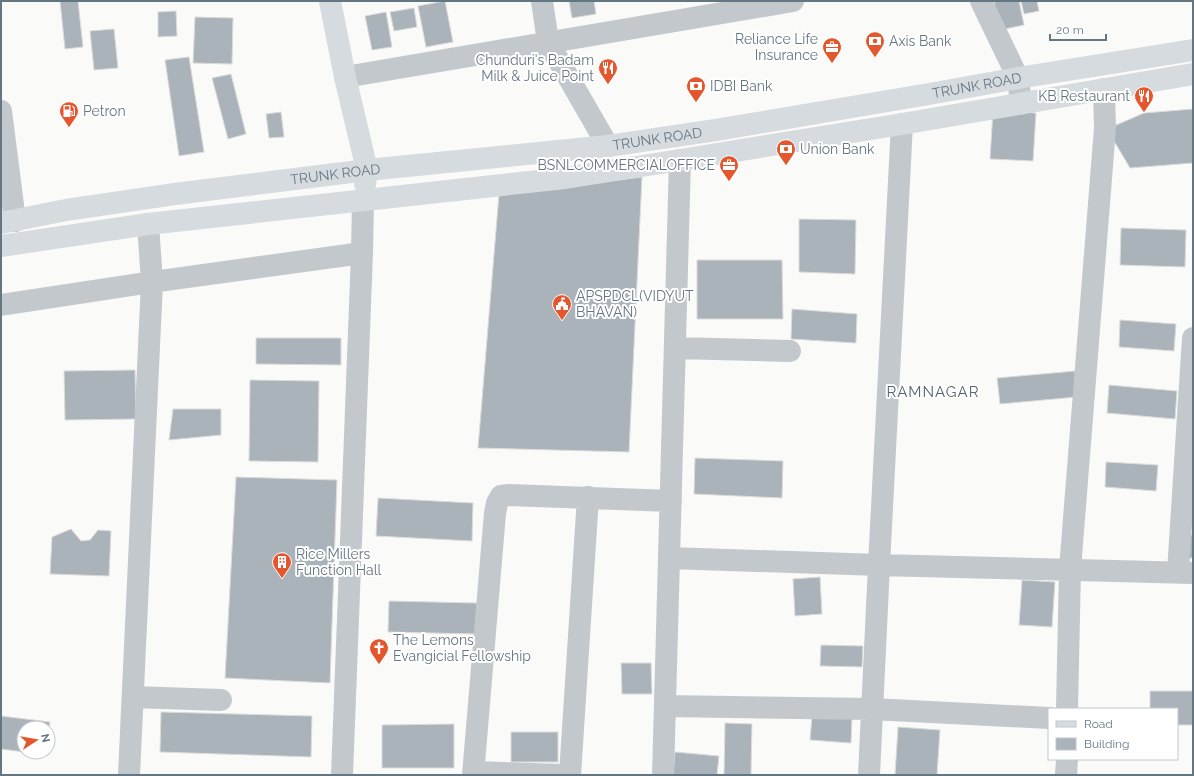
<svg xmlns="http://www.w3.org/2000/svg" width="1194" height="776" font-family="Raleway,sans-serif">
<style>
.building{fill:#aab3b9;stroke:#dcdcda}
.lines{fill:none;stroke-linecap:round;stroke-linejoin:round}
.minor{stroke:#c3c8cc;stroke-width:22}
.major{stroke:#d6dbdf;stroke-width:22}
.labels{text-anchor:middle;stroke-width:4;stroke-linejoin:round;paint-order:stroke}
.poi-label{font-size:14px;fill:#657683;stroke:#fff;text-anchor:start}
.street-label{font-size:14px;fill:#657683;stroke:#fff}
.neighbourhood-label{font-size:15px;letter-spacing:1px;fill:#57646e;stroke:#fff}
</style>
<rect width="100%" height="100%" fill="#fafaf8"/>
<path class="building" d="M60 1H78L83 47 65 49Z
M445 1 453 42 426 47 418 6Z
M569 1H594L596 14 572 18Z
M994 1H1019L1024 25 1000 30Z
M1021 1H1037L1039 11 1024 14Z
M414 8 417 27 394 31 390 12Z
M176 11 177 36 158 37V12Z
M386 12 392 47 372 50 365 16Z
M195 17 233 18 232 64 193 63Z
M114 29 118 68 94 70 90 31Z
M189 57 204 152 179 156 165 60Z
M231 74 246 134 228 139 212 78Z
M1193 109V163L1130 168 1107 129 1144 113Z
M993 110 1036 113 1033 161 990 159Z
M281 112 284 137 269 138 266 114Z
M642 177 629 452 478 448 499 194Z
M799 219 856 220 855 274 799 272Z
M1121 228 1186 230 1185 267 1120 265Z
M697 260H782L783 319H697Z
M792 309 857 314 856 343 791 339Z
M1120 320 1176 324 1174 351 1119 347Z
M256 338H341V365L256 364Z
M135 370 136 419 65 420 64 371Z
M1075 371 1077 397 1000 404 997 378Z
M250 380 319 381 318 462 249 461Z
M1109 385 1177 391 1175 419 1107 413Z
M173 409H221V435L169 440Z
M695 458 783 461 782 498 694 494Z
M1106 462 1158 465 1156 491 1105 487Z
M236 477 337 480 330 683 225 678Z
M378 498 473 503 472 541 376 536Z
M71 529 81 541 90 540 98 530 111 531 109 576 50 574 52 537Z
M1188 535H1193V558H1187Z
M820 577 822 614 795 616 793 579Z
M1022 580 1055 582 1052 627 1019 625Z
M389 601 477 603 476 634 388 632Z
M821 645 863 646 862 667 820 666Z
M621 663H651L652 694H622Z
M1150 691H1193V725H1177V709H1150Z
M161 712 312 716 311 757 160 752Z
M1 716 50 722 48 740V728H24V752L1 749Z
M812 716 852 718 851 743 810 740Z
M725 723 752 724 751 775H724Z
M454 724V768H382V725Z
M898 727 940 730 937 775H895Z
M511 732H558V762H511Z
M675 752 719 756 717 775H673Z"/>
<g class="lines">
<path class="minor" d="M542 1 548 42 608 146
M981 1 1018 78 1021 104
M345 77 793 1
M1 111 15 221
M1 305 152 282 362 253
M675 348 790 351
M669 558 879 565 1193 573
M1178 572 1193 338
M133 697 221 700
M665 706 872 709 1049 718
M1067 709 1070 569 1105 128 1104 89
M474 772 562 775
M129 775 152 282 148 224
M342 775 362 253 363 201
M473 775 495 513 497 503 501 496 509 495 671 501
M570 775 588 497
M663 775 680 160
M869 775 879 565 902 124
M1066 775 1067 759"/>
<g class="major">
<path d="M330 1 345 77 367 170 365 184"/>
<path id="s1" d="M1 223 66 210 175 194 367 170 608 146 716 130 929 94 1018 78 1193 50"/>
<path d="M1 246 148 224 565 178 680 160 902 124 1193 74"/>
</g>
</g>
<defs>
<symbol id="bank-pin" viewBox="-11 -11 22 30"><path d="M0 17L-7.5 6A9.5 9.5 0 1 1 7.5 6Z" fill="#e4572e" stroke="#fff"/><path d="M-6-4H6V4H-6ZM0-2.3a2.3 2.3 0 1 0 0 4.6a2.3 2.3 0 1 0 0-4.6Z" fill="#fff"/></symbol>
<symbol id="office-pin" viewBox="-11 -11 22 30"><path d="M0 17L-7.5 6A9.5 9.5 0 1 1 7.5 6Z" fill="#e4572e" stroke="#fff"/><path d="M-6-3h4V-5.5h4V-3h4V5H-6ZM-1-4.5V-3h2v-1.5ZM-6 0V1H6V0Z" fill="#fff"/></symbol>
<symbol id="restaurant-pin" viewBox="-11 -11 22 30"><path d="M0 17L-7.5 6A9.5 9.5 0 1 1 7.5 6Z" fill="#e4572e" stroke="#fff"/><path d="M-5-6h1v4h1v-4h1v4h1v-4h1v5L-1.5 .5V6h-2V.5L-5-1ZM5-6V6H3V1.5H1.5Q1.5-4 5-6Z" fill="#fff"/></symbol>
<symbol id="fuel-pin" viewBox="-11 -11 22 30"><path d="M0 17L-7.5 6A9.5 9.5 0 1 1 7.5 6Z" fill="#e4572e" stroke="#fff"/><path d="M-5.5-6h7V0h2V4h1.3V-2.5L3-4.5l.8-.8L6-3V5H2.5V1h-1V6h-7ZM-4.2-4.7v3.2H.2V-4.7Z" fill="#fff"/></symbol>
<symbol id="civic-pin" viewBox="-11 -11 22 30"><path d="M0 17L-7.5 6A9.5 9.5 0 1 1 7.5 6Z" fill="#e4572e" stroke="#fff"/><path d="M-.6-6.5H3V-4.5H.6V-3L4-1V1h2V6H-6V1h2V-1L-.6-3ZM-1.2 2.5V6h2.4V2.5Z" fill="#fff"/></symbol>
<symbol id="building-pin" viewBox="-11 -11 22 30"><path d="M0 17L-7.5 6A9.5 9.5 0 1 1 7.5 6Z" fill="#e4572e" stroke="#fff"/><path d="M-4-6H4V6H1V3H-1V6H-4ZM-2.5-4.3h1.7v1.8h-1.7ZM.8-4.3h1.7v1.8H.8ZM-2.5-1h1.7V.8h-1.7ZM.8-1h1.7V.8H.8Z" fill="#fff"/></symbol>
<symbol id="church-pin" viewBox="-11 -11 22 30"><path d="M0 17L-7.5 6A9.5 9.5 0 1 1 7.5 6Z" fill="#e4572e" stroke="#fff"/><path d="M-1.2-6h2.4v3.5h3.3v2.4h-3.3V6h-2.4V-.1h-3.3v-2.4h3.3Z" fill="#fff"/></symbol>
</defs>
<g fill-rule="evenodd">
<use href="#bank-pin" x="864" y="30" width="22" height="30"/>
<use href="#office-pin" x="821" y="36" width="22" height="30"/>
<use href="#restaurant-pin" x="597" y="57" width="22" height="30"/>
<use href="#bank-pin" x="685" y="75" width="22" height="30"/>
<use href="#restaurant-pin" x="1133" y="85" width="22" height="30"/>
<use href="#fuel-pin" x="58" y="100" width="22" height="30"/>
<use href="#bank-pin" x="775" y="138" width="22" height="30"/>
<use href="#office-pin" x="718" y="154" width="22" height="30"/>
<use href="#civic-pin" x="551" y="293" width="22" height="30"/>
<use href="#building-pin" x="271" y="551" width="22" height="30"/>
<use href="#church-pin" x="368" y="637" width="22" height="30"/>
</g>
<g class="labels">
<g class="poi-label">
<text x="818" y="44" text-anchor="end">Reliance Life<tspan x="818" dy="16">Insurance</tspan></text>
<text x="889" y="46">Axis Bank</text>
<text x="594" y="65" text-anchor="end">Chunduri's Badam<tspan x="594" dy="16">Milk &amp; Juice Point</tspan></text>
<text x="710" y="91">IDBI Bank</text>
<text x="1130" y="101" text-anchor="end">KB Restaurant</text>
<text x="83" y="116">Petron</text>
<text x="800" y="154">Union Bank</text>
<text x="715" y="170" text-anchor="end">BSNLCOMMERCIALOFFICE</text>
<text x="576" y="301">APSPDCL(VIDYUT<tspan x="576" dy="16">BHAVAN)</tspan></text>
<text x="296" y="559">Rice Millers<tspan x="296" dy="16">Function Hall</tspan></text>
<text x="393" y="645">The Lemons<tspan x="393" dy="16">Evangicial Fellowship</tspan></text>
</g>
<g class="street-label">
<text dy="5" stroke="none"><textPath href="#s1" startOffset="986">TRUNK ROAD</textPath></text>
<text dy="5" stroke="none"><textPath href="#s1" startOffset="662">TRUNK ROAD</textPath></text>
<text dy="5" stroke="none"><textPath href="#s1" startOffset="338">TRUNK ROAD</textPath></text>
</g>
<g class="neighbourhood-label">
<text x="933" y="397">RAMNAGAR</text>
</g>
</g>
<rect width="1194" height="776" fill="none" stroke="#657683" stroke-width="4"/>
<rect x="1048" y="708" width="130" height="52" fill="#ffffff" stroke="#c1c8cd"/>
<rect x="1056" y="721" width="20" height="6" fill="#d6dbdf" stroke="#c1c8cd"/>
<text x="1084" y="728" font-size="12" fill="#657683">Road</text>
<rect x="1056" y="738" width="20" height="12" fill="#aab3b9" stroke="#c1c8cd"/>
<text x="1084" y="748" font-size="12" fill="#657683">Building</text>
<g transform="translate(36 740) rotate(78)"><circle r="19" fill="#ffffff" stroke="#c1c8cd"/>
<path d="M0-3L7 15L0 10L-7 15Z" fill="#e4572e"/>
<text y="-6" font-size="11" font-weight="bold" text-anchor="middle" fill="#657683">N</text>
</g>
<path d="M1050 34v6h56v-6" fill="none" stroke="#657683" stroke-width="2"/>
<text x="1056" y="34" font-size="12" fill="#657683" stroke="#ffffff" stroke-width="3" paint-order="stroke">20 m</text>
</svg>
